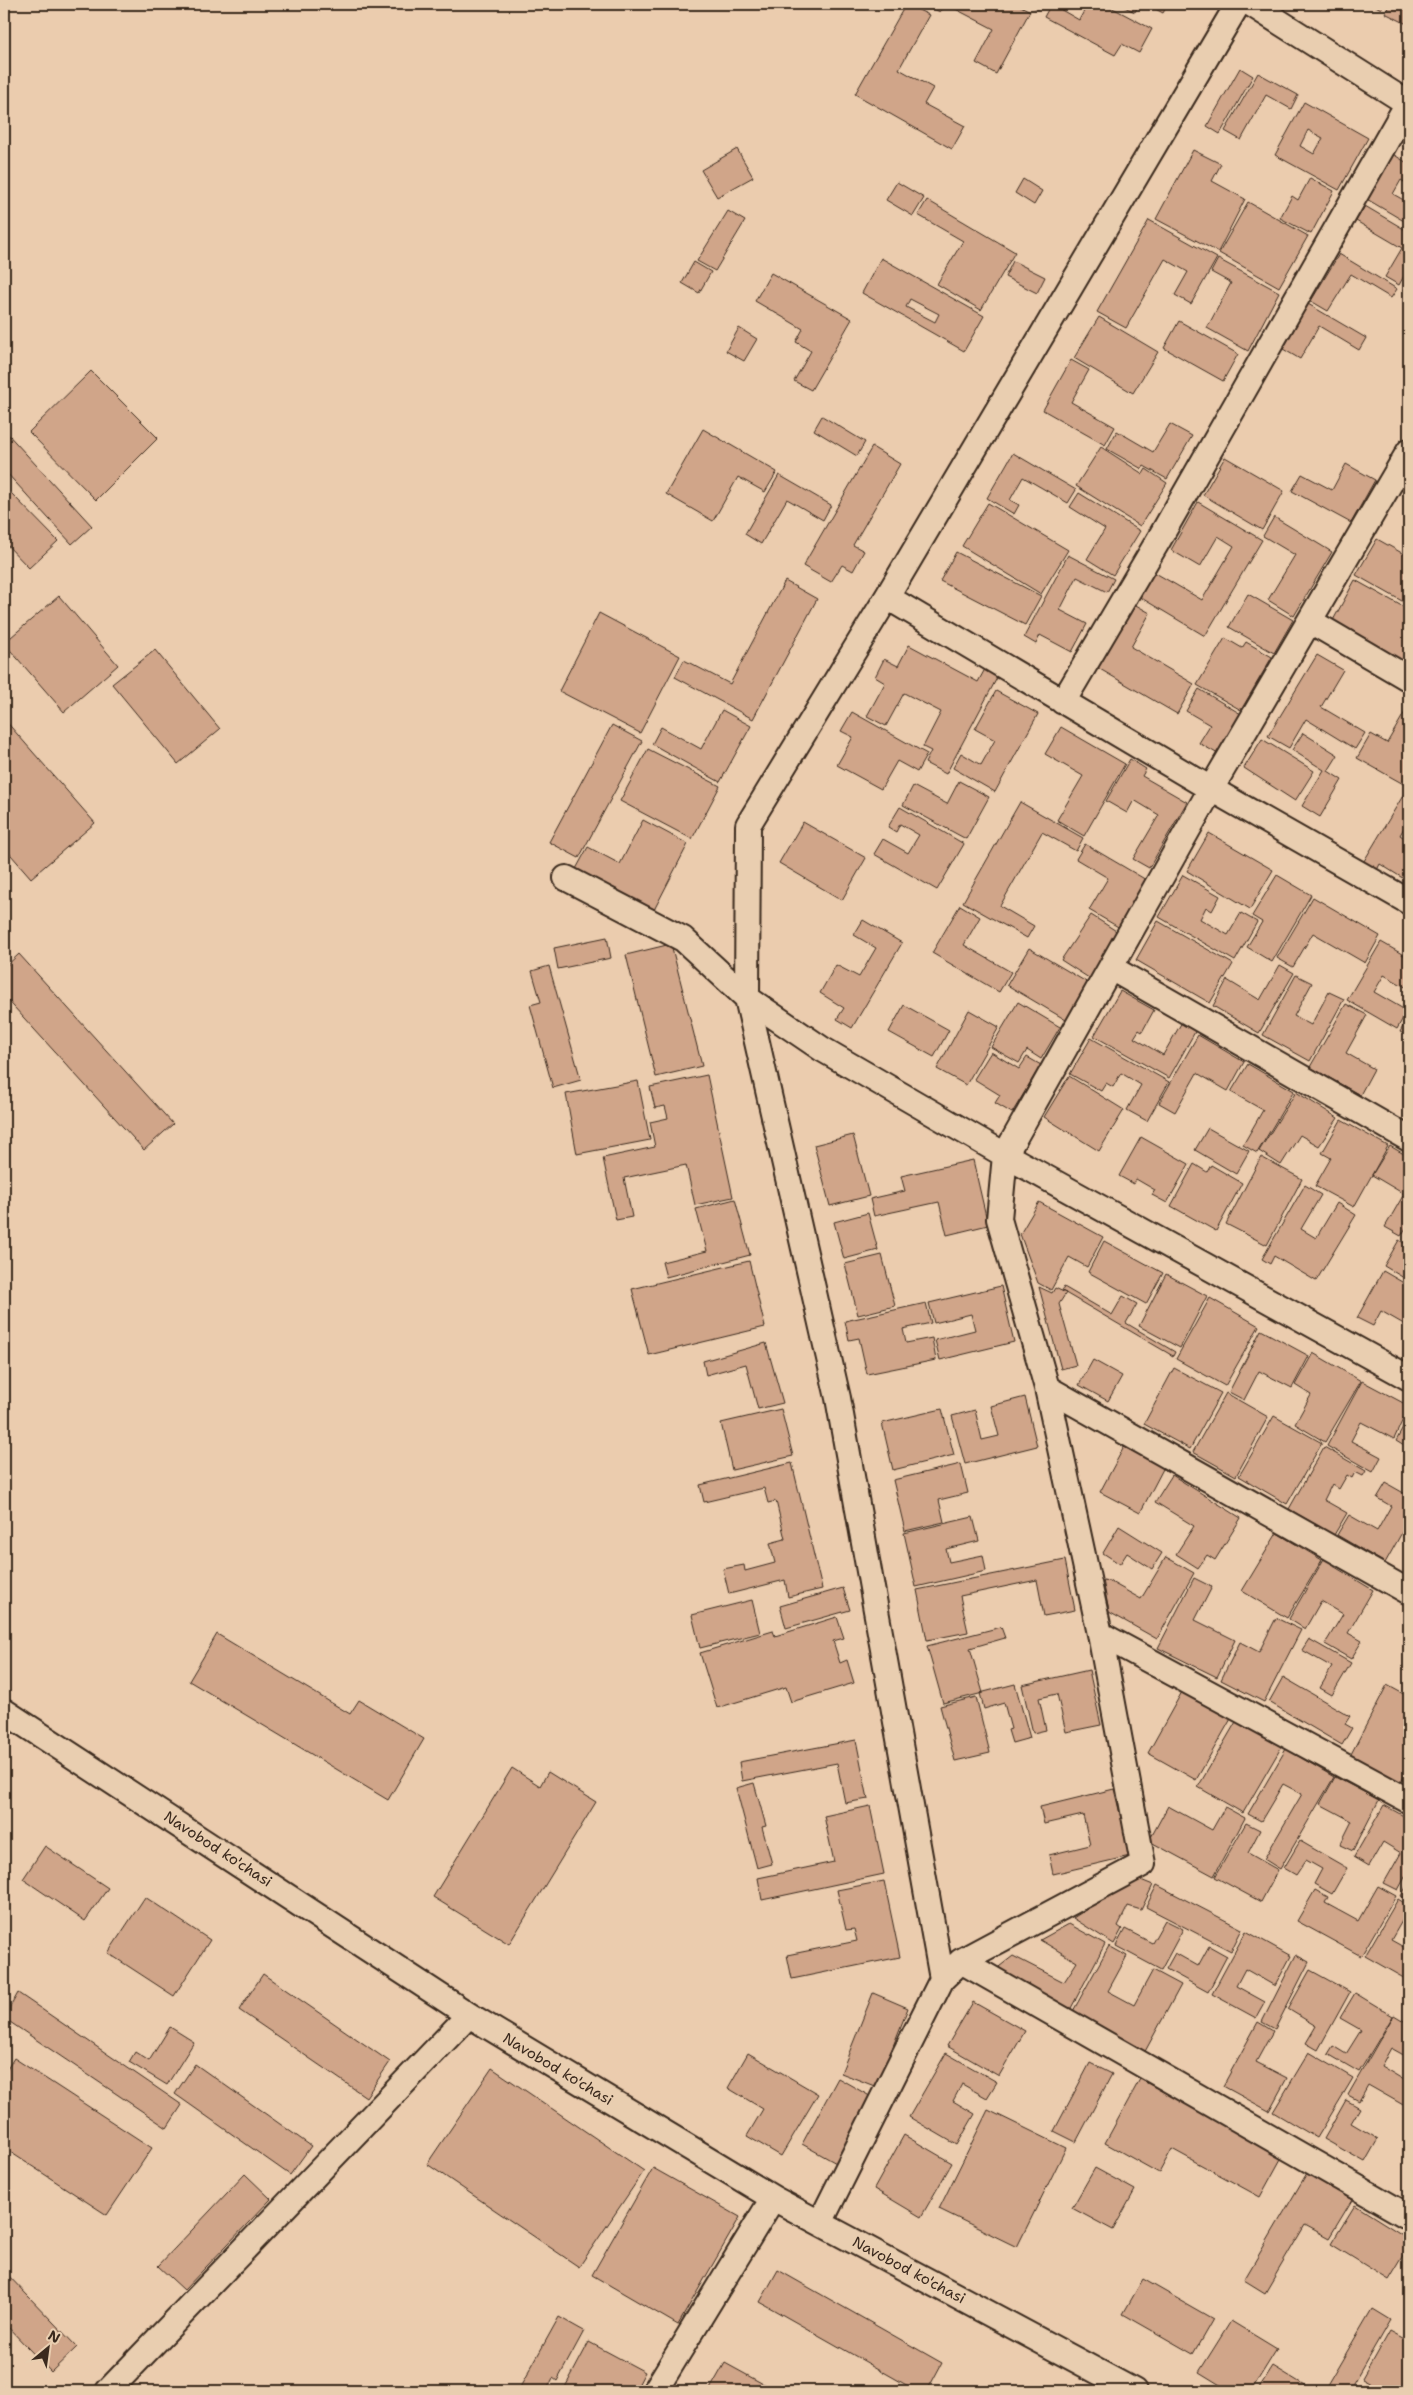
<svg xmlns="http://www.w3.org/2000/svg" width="1413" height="2395" font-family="'Shantell Sans',sans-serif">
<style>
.building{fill:#d0a589;stroke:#3b2a1e;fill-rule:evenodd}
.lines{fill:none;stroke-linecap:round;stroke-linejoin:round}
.minor-casing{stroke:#3b2a1e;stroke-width:28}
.minor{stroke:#e9ceb0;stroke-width:24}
.labels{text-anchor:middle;stroke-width:5;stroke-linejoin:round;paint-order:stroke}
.street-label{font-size:15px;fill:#3b2a1e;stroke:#e9ceb0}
</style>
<rect width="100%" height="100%" fill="#ebccae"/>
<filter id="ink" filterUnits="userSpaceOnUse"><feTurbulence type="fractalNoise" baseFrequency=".02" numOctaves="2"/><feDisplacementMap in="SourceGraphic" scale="10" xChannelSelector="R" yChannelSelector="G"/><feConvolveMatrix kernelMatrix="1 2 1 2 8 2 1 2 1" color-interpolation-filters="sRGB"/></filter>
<g filter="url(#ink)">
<path class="building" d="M906 4 929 15 899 69 933 88 924 104 965 126 952 149 855 94Z
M924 4H945L940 12Z
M946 4H1017L1030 11 996 74 976 63 994 29Z
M1028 4H1041L1038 9Z
M1051 4 1079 20 1088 4H1105L1152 29 1139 53 1122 44 1115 55 1044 17Z
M1118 4H1139L1135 12Z
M1146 4H1168L1163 13Z
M1372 4H1384L1381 9Z
M1390 4H1409V25L1385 13Z
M1240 68 1253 76 1220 134 1207 126Z
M1258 73 1298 95 1291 109 1266 95 1241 140 1225 131Z
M1304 102 1368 138 1339 190 1275 155ZM1308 130 1323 138 1314 154 1300 146Z
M737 149 753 177 717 197 701 170Z
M1193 150 1221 164 1212 181 1245 199 1218 252 1156 219Z
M1391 153 1409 164V185L1401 180 1393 194 1409 203V224L1365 198Z
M1310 178 1334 191 1311 234 1280 218 1292 196 1298 200Z
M1023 179 1042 191 1034 205 1015 193Z
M897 182 924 198 913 216 886 200Z
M927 200 1015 252 981 310 937 284 963 241 918 215Z
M1248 202 1308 236 1279 287 1219 253Z
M1365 206 1409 232V267L1399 285 1385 277 1402 248 1356 221Z
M728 211 745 221 715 271 697 261Z
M1149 220 1217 258 1191 304 1175 295 1188 272 1165 259 1126 328 1097 312Z
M1339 254 1397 289 1391 298 1351 274 1328 311 1311 301Z
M881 258 984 316 964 351 862 293ZM910 299 939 314 935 322 906 307Z
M1218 259 1279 292 1248 351 1207 328 1231 283 1211 272Z
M1013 261 1045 277 1037 293 1005 277Z
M694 262 711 272 699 293 682 283Z
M771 273 852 319 811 390 794 381 811 351 796 342 803 329 755 301Z
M1409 279V293L1404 290Z
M1308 304 1366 338 1359 350 1319 326 1300 359 1283 349Z
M1099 317 1158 352 1133 393 1074 358Z
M1179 321 1238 354 1223 381 1164 348Z
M739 328 757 339 744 361 726 351Z
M1071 360 1089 370 1071 402 1115 427 1105 445 1043 410Z
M91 371 158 438 96 500 29 432Z
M822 416 865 442 857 456 814 430Z
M1170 424 1192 436 1167 479 1144 466 1142 469 1107 449 1117 431 1153 452Z
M703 429 777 472 765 492 738 477 713 521 666 494Z
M4 430 92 526 72 544 4 470Z
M872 447 900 464 853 545 864 551 853 571 842 565 831 582 803 566Z
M1101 447 1143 474 1146 469 1167 483 1140 526 1076 486Z
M1013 453 1076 490 1068 503 1023 477 1010 500 1019 505 1014 514 987 498Z
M1225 457 1284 491 1262 530 1203 495Z
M1346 464 1375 480 1351 523 1292 491 1302 474 1332 490Z
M779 475 831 505 823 520 787 499 761 544 745 534Z
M11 493 58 541 29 568 4 542V500Z
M1079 493 1140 531 1113 575 1087 559 1105 529 1070 507Z
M1198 502 1262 540 1205 636 1138 596 1152 571 1202 600 1234 546 1218 536 1200 567 1171 550Z
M988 503 1068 550 1041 594 962 546Z
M1274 517 1332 552 1294 616 1268 600 1295 555 1263 536Z
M1377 539 1409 557V605L1356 575Z
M956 552 1041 596 1025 625 940 581Z
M1068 555 1114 579 1107 592 1077 577 1060 610 1087 624 1072 652 1040 635 1036 644 1024 637Z
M1355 580 1409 610V654L1404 664 1331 624Z
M785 581 817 599 753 719 675 677 684 660 730 684Z
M1248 594 1293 620 1274 653 1229 627Z
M59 596 118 665 64 712 4 643Z
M1134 604 1150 613 1131 647 1194 684 1177 714 1098 668Z
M599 613 680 656 640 733 559 691Z
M1225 638 1242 648 1246 642 1272 657 1241 710 1197 685Z
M909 645 978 682 985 669 998 676 946 774 925 763 931 751 923 747 941 712 904 693 886 726 867 716 885 683 875 677 884 659 898 666Z
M155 650 220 729 178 764 112 684Z
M1317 655 1343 670 1321 707 1365 733 1355 749 1306 719 1289 748 1268 736Z
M1199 689 1241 714 1218 754 1199 743 1210 725 1186 711Z
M996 691 1038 714 995 792 953 768 961 753 981 765 995 740 975 729Z
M1409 705V781L1407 786 1357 758 1371 734 1387 743Z
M722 710 751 726 720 782 652 744 661 727 701 749Z
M852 712 927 754 917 772 897 761 881 789 837 765 853 737 841 731Z
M4 719 95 823 31 878 4 847Z
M612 725 642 741 579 858 549 842Z
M1061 727 1125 764 1084 836 1057 820 1083 776 1045 754Z
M1303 733 1338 755 1328 771 1342 780 1320 817 1302 806 1324 770 1292 750Z
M1262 739 1314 771 1295 801 1244 768Z
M648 749 720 786 692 839 620 801Z
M1130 759 1146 769 1142 776 1187 802 1149 868 1133 859 1159 815 1134 800 1127 813 1106 801Z
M959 781 989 797 966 839 903 805 913 786 947 804Z
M1404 794 1409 797V819L1400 835 1409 841V882L1380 864 1375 874 1361 866Z
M1020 802 1083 838 1076 851 1042 832 1000 906 1034 926 1027 938 963 902Z
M900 807 964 844 937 890 874 854 883 839 908 853 919 835 900 824 896 832 888 827Z
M643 820 688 844 654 910 576 869 588 847 620 864Z
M803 822 866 858 842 900 779 863Z
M1209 833 1273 870 1250 909 1187 871Z
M1085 844 1148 881 1120 928 1089 910 1108 878 1076 859Z
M1183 875 1220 896 1212 911 1206 907 1200 919 1228 935 1241 913 1257 922 1235 961 1159 917Z
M1277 875 1311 895 1272 962 1247 947 1262 922 1252 916Z
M1313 897 1380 936 1365 963 1313 933 1293 967 1277 958Z
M960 905 980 917 964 945 1011 972 999 992 932 953Z
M1091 915 1121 934 1092 980 1061 960Z
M863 920 902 943 852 1028 837 1019 844 1008 820 993 836 965 859 977 876 948 854 935Z
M1158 921 1233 964 1210 1003 1136 960Z
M607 937 611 958 558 969 554 948Z
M1381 942 1409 958V989L1384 975 1374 992 1407 1011 1397 1029 1347 1000Z
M671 944 702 1066 656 1077 626 955Z
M1029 948 1088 983 1066 1020 1007 985Z
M19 954 173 1124 144 1150 4 996V968Z
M1280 965 1294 973 1259 1033 1213 1006 1227 980 1260 1000Z
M549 966 581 1080 553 1088 530 1005 541 1002 532 971Z
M1296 975 1312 983 1294 1016 1311 1025 1329 992 1344 999 1310 1061 1263 1035Z
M1120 991 1154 1010 1142 1032 1139 1030 1134 1038 1163 1055 1182 1022 1196 1030 1169 1078 1094 1036Z
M1018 1002 1060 1027 1041 1059 1027 1050 1019 1063 991 1047Z
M1346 1004 1367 1015 1346 1053 1374 1069 1360 1095 1310 1067Z
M904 1005 949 1030 934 1057 889 1032Z
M969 1010 999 1027 966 1085 937 1069Z
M1409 1015V1037L1400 1032Z
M1198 1035 1244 1062 1228 1091 1197 1073 1175 1112 1159 1103Z
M1091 1038 1169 1082 1147 1121 1127 1110 1141 1085 1121 1073 1113 1087 1106 1083 1101 1091 1070 1074Z
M991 1052 1019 1069 1027 1057 1041 1065 1012 1113 995 1103 1000 1095 974 1079Z
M1248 1064 1294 1091 1257 1153 1243 1145 1263 1110 1231 1092Z
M707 1075 733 1197 695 1205 686 1165 624 1178 632 1217 616 1220 603 1158 655 1147 650 1122 668 1118 665 1106 655 1108 650 1087Z
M1069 1076 1124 1110 1099 1151 1044 1117Z
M638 1081 650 1140 577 1154 566 1094Z
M1296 1092 1338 1118 1319 1146 1300 1135 1281 1165 1259 1151Z
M1341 1120 1388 1146 1354 1207 1315 1186 1331 1158 1322 1153Z
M1208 1128 1249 1151 1236 1174 1195 1150Z
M853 1135 869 1196 830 1206 814 1145Z
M1141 1137 1189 1164 1167 1203 1152 1195 1155 1190 1136 1179 1134 1184 1119 1176Z
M1390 1146 1409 1157V1223L1401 1236 1385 1227 1404 1194 1372 1175Z
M1261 1157 1302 1179 1267 1245 1226 1224Z
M973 1160 988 1225 947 1235 939 1202 874 1216 870 1199 905 1191 901 1176Z
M1194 1164 1207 1172 1211 1165 1242 1183 1216 1231 1171 1206Z
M1305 1185 1321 1195 1301 1229 1316 1238 1337 1203 1356 1215 1316 1281 1274 1256 1270 1264 1262 1259Z
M735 1199 750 1255 666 1277 662 1262 707 1251 696 1209Z
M1039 1202 1103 1237 1087 1267 1069 1257 1051 1290 1038 1283 1020 1234Z
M868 1213 878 1250 844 1259 834 1222Z
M1399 1240 1409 1246V1281L1384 1266Z
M1104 1241 1163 1273 1146 1304 1088 1272Z
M882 1255 895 1306 858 1315 845 1264Z
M749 1261 765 1327 649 1355 632 1289Z
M1383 1271 1409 1286V1327L1381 1311 1373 1326 1357 1318Z
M1166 1274 1207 1296 1180 1348 1139 1326Z
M1001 1286 1014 1342 940 1360 935 1340 975 1330 971 1314 934 1323 929 1303Z
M1039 1287 1052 1293 1055 1288 1066 1293 1059 1304 1076 1365 1061 1369Z
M1064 1287 1112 1315 1123 1296 1137 1304 1126 1323 1175 1352 1173 1356 1062 1291Z
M1210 1298 1259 1326 1225 1386 1176 1359Z
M926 1303 931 1323 903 1329 906 1343 932 1338 936 1360 867 1374 859 1338 849 1340 845 1321Z
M1261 1330 1309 1356 1292 1388 1259 1371 1244 1400 1229 1392Z
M766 1343 783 1403 758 1409 746 1364 706 1375 703 1361Z
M1313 1353 1361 1381 1325 1442 1295 1424 1311 1395 1295 1385Z
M1093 1360 1122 1376 1108 1401 1079 1385Z
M1174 1368 1221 1393 1190 1449 1144 1424Z
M1362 1381 1409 1406 1394 1439 1361 1422 1351 1441 1381 1457 1373 1472 1327 1446Z
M1226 1393 1268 1417 1236 1476 1193 1452Z
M1025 1397 1037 1446 965 1464 952 1416 975 1410 982 1440 999 1436 991 1406Z
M781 1409 793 1456 732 1470 721 1423Z
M942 1409 954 1455 893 1470 882 1423Z
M1274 1416 1322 1443 1287 1504 1239 1476Z
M1409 1417V1449L1396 1441Z
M1124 1447 1164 1467 1140 1513 1100 1492Z
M1324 1447 1366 1471 1363 1476 1355 1472 1352 1478 1347 1475 1339 1489 1332 1484 1324 1500 1347 1513 1334 1535 1289 1509Z
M792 1463 822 1589 788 1597 785 1580 729 1594 723 1569 744 1565 745 1571 775 1563 770 1543 785 1539 776 1501 768 1503 764 1488 704 1502 700 1485Z
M961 1464 968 1493 939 1500 944 1522 905 1531 893 1480Z
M1172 1475 1241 1518 1215 1560 1207 1555 1198 1568 1176 1554 1194 1526 1155 1502Z
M1386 1483 1409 1496V1520L1385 1563 1337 1535 1349 1515 1377 1531 1391 1506 1377 1498Z
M973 1517 979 1541 946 1549 949 1562 983 1555 986 1571 916 1587 904 1533Z
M1119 1526 1162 1553 1152 1569 1127 1553 1120 1564 1103 1553Z
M1277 1533 1322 1560 1287 1618 1242 1591Z
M1166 1557 1194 1573 1157 1639 1109 1612 1103 1580 1109 1581 1141 1599Z
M1325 1557 1337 1564 1335 1567 1373 1590 1348 1633 1362 1641 1351 1659 1325 1644 1343 1614 1321 1601 1305 1629 1289 1619Z
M1065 1560 1075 1610 1044 1616 1037 1580 960 1596 968 1632 927 1640 917 1590Z
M1194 1578 1212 1587 1195 1620 1235 1640 1217 1677 1158 1648Z
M843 1588 850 1610 786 1628 780 1606Z
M752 1600 760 1633 700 1648 692 1615Z
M837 1617 844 1638 833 1641 840 1663 847 1660 854 1683 791 1702 786 1687 717 1708 700 1653 773 1631 775 1636Z
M1276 1618 1301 1630 1264 1702 1221 1680 1240 1642 1259 1652Z
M1001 1627 1005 1638 970 1648 983 1693 943 1703 927 1646Z
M217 1634 350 1714 359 1700 424 1739 388 1800 189 1681Z
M1309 1639 1351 1663 1332 1695 1320 1688 1332 1667 1302 1650Z
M1089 1670 1101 1725 1066 1732 1057 1694 1039 1698 1046 1730 1033 1733 1022 1685Z
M1283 1677 1350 1716 1345 1724 1352 1728 1342 1745 1269 1702Z
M1015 1684 1030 1738 1012 1743 1008 1730 1011 1729 1004 1703 984 1709 980 1693Z
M1387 1685 1409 1697V1766L1400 1785 1349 1758Z
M1183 1690 1232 1717 1196 1780 1148 1753Z
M976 1697 990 1753 955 1761 940 1706Z
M1237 1720 1282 1746 1243 1813 1198 1787Z
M856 1740 868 1799 845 1803 837 1763 742 1781 739 1762Z
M1286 1749 1334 1777 1280 1869 1264 1859 1302 1794 1283 1784 1261 1821 1248 1814Z
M512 1768 540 1786 548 1772 596 1802 509 1944 433 1897Z
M1409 1776V1790L1403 1786Z
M1335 1777 1379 1800 1353 1851 1340 1845 1352 1821 1320 1804Z
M754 1783 766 1826 762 1827 772 1864 757 1868 736 1788Z
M1114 1789 1130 1856 1053 1874 1049 1855 1090 1845 1083 1815 1044 1824 1040 1807Z
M1384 1805 1409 1819V1870L1398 1890 1384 1883 1401 1853 1383 1842 1369 1866 1354 1857Z
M870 1806 884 1874 762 1900 758 1878 834 1862 824 1816Z
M1168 1806 1212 1830 1225 1807 1245 1818 1214 1876 1149 1841Z
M1246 1823 1260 1830 1248 1853 1278 1870 1261 1902 1215 1877Z
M1300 1841 1347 1868 1332 1894 1314 1884 1322 1869 1306 1860 1296 1875 1284 1868Z
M45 1846 108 1888 85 1921 23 1879Z
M1136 1878 1153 1885 1141 1910 1128 1906 1118 1926 1122 1929 1114 1944 1073 1918Z
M884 1881 900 1957 792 1979 787 1955 857 1941 854 1929 846 1930 837 1890Z
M1409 1882V1900L1401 1896Z
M1157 1885 1242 1929 1231 1951 1146 1907Z
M1378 1886 1396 1896 1361 1956 1297 1921 1315 1890 1328 1897 1325 1903 1358 1921Z
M145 1897 210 1940 174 1996 108 1953Z
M1398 1899 1409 1906V1916L1406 1914 1391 1940 1409 1950V1981L1365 1956Z
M1165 1920 1183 1929 1161 1970 1116 1946 1125 1929 1152 1943Z
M1069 1924 1105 1944 1070 2010 995 1970 1013 1956 1064 1982 1077 1962 1040 1940Z
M1246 1931 1291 1956 1275 1986 1245 1969 1236 1986 1265 2002 1256 2018 1212 1994Z
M1109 1946 1127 1956 1108 1991 1134 2005 1153 1970 1181 1985 1142 2057 1072 2013Z
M1209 1946 1227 1956 1208 1992 1166 1969 1175 1953 1198 1966Z
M1296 1955 1309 1962 1275 2029 1262 2022Z
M1310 1970 1350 1992 1318 2050 1306 2043 1316 2026 1288 2009Z
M263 1974 390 2062 366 2097 239 2010Z
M18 1993 182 2105 167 2128 4 2018Z
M873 1993 908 2008 877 2087 841 2073Z
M1355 1993 1393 2016 1359 2072 1328 2054 1333 2046 1346 2054 1361 2030 1340 2018Z
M973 2002 1025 2031 999 2076 947 2046Z
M1394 2015 1409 2024V2058L1391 2048 1381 2066 1409 2083V2099L1405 2106 1368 2085 1359 2101 1348 2095Z
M1258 2022 1273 2031 1256 2062 1287 2078 1269 2111 1223 2086Z
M170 2027 194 2042 167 2085 129 2062 135 2052 149 2061Z
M1309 2052 1353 2078 1317 2138 1273 2112Z
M748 2053 818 2094 781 2156 747 2136 763 2109 728 2088Z
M946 2053 997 2082 987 2098 962 2084 953 2101 975 2114 957 2145 909 2117Z
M14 2058 152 2148 107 2215 4 2148V2074Z
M1090 2063 1112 2074 1076 2142 1054 2131Z
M195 2064 311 2146 290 2175 175 2094Z
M492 2068 644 2171 579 2267 427 2164Z
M838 2078 875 2099 838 2164 802 2144Z
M1140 2079 1282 2157 1260 2197 1172 2149 1159 2173 1105 2143Z
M1346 2100 1360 2108 1351 2123 1378 2139 1365 2162 1324 2139Z
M988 2110 1066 2148 1017 2247 939 2209Z
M904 2135 952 2163 921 2217 874 2189Z
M653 2168 740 2217 678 2325 592 2275Z
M1095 2168 1135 2190 1113 2230 1072 2208Z
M1307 2173 1352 2200 1329 2238 1305 2225 1265 2293 1244 2280Z
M245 2174 271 2199 184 2290 158 2266Z
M1355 2205 1409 2239V2247L1389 2280 1331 2244Z
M778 2270 942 2363 927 2391H917L760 2302Z
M4 2271 77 2347 51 2372 4 2323Z
M1143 2279 1213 2319 1193 2354 1123 2314Z
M1372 2309 1390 2320 1349 2391H1324Z
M559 2317 584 2331 557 2381 553 2378 546 2391H518Z
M1231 2321 1277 2349 1251 2391H1230L1199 2372Z
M1389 2331 1409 2342V2391H1384L1362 2379Z
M589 2342 645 2372 635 2391H563Z
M725 2363 776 2391H709Z
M1273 2366 1314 2391H1257Z"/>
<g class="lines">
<defs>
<path id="minor" d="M1251 4 1409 104
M887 597 1211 789 1409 902
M1310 621 1409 679
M1063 702 1158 541 1408 103
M566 878 683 939 747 998 822 1049 1005 1155 1409 1378
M1111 968 1409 1139
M1047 1388 1409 1592
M1100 1634 1409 1801
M4 1711 469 2015 773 2198 1134 2391
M961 1961 1409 2217
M942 1979 961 1961 1143 1864 1100 1634 1047 1388 999 1219 1005 1155 1211 789 1409 451
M820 2223 942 1979 838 1398 747 998 748 825 887 597 1238 4
M108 2391 469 2015
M655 2391 773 2198"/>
</defs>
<use href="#minor" class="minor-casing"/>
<use href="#minor" class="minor"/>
</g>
</g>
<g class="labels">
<g class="street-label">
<text transform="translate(218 1849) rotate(33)" y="5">Navobod ko'chasi</text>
<text transform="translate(558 2069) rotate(31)" y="5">Navobod ko'chasi</text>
<text transform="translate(909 2270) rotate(28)" y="5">Navobod ko'chasi</text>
</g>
</g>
<rect width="1413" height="2395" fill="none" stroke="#e9ceb0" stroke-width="20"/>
<rect x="10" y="10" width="1393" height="2375" fill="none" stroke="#3b2a1e" stroke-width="2" filter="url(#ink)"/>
<g transform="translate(48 2348) rotate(29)" stroke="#e9ceb0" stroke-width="4" paint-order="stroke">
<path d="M0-4L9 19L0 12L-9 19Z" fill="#3b2a1e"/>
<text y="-8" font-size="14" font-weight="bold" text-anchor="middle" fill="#3b2a1e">N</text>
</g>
</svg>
